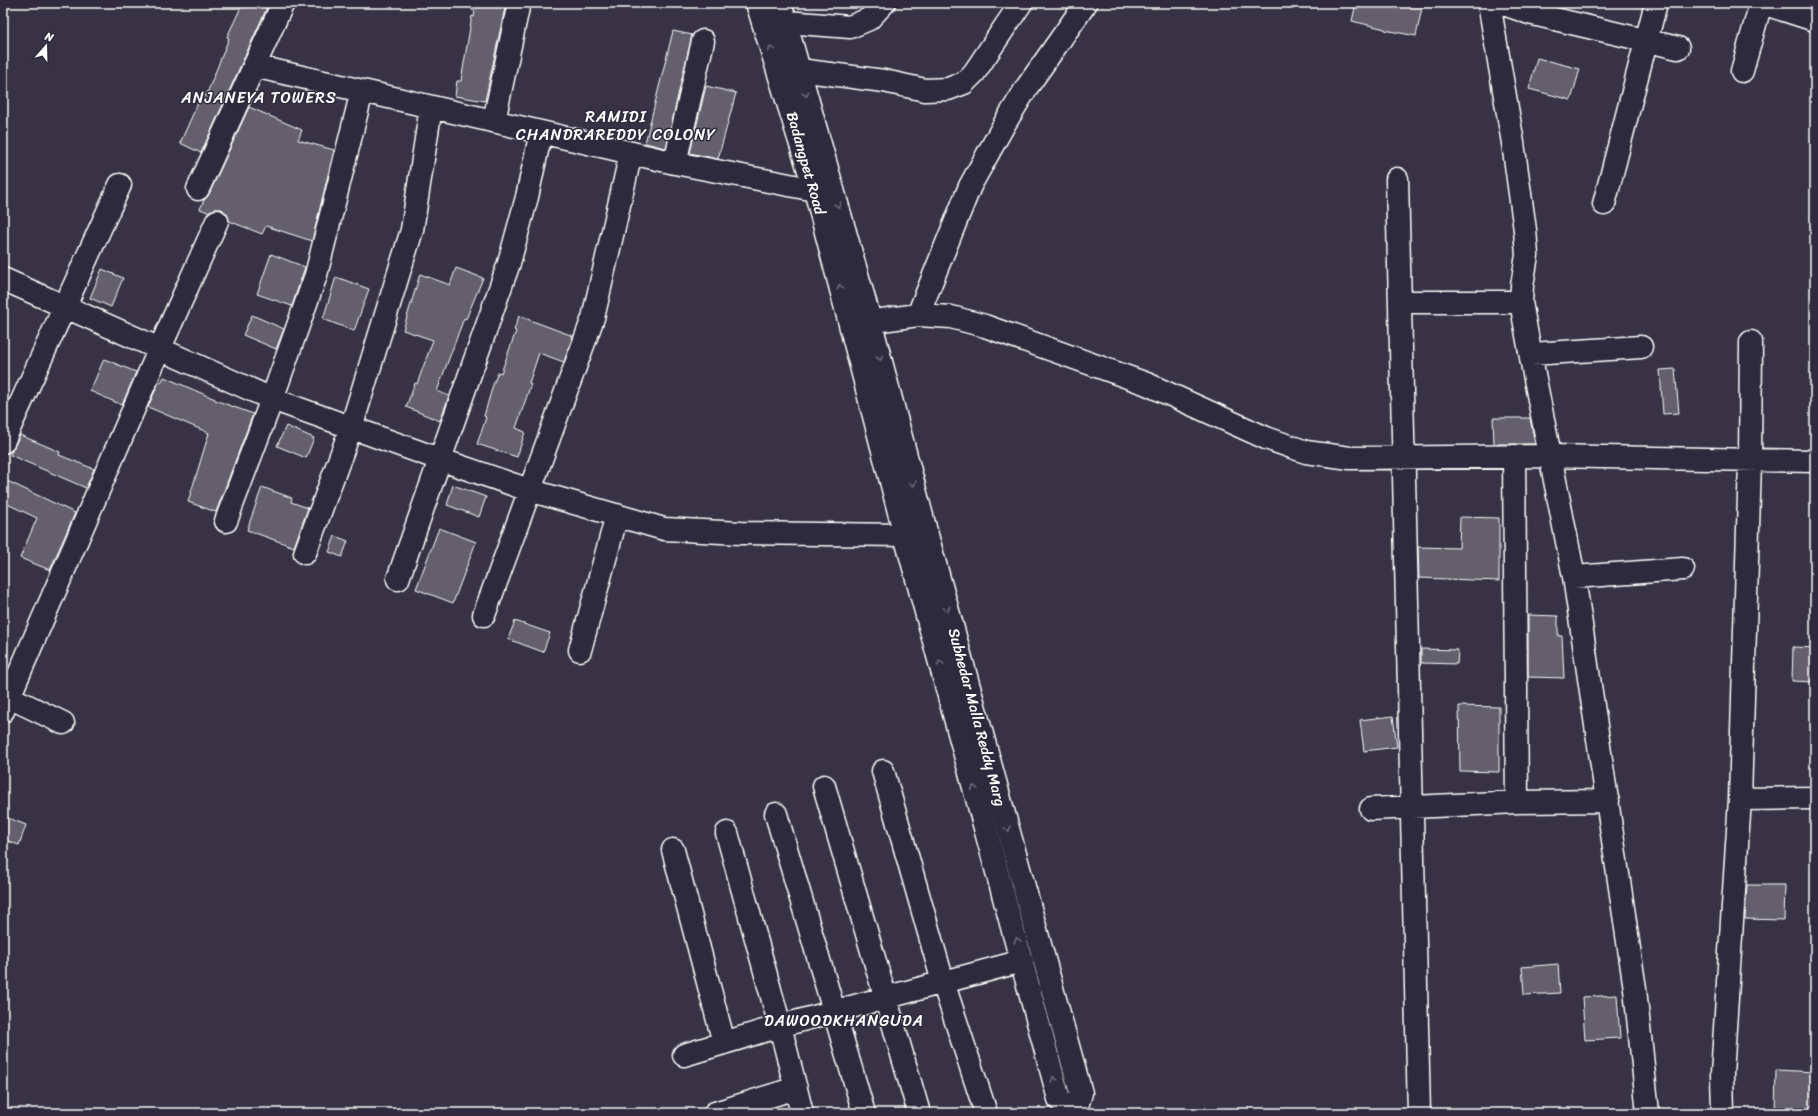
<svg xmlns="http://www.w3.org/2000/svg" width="1818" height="1116" font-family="Sriracha,sans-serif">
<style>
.building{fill:#635f6d;stroke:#fff}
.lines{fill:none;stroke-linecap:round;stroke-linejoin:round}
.minor-casing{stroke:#fff;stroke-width:25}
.major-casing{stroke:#fff;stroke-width:25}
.minor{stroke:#2f2a3d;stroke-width:22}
.major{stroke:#2f2a3d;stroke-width:22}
.oneway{stroke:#6d6a77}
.labels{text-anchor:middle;stroke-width:3;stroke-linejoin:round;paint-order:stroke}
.street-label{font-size:15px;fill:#fff;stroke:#2f2a3d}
.neighbourhood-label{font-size:16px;letter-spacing:1px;fill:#fff;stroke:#2f2a3d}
</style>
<rect width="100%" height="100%" fill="#373345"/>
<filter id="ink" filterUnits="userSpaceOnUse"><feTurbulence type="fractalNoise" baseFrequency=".025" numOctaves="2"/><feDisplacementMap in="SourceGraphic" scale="8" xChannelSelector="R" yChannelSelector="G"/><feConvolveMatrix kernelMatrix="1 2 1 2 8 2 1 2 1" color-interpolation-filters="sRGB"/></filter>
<g filter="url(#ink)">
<path class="building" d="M243 3H269L201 153 180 143 202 94 206 96 229 38 227 37Z
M472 3H506L485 101 455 96 457 81H461L472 16 474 17 475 11 472 10Z
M1356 3H1423L1416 36 1385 30V29L1352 21Z
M673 31 692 35 666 148 645 143Z
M1537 58 1580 69 1571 100 1529 89Z
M706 86 736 93 718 159 690 153Z
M249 107 302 130 298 140 334 150 312 241 266 226 262 234 229 221 227 214 222 209H215L208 212 200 209 204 200 209 194Z
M271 254 305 267 292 306 257 294Z
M456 268 483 278 466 319 464 318 437 391 449 396 440 421 406 407 415 383 417 384 433 340 403 330 420 274 450 285Z
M102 269 123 278 111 307 90 298Z
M336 277 369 289 354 331 323 319Z
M252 315 284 329 276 349 243 335Z
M519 316 573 336 564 362 539 353 529 383 531 384 516 428 525 432 517 457 477 444 483 427 486 417 484 416 493 385 498 372 501 373 516 331 514 330Z
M104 359 136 372 122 405 90 391Z
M1675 369 1679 413 1663 414 1660 370Z
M164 377 215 399V400L253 414 216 512 188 502 209 433 148 407 159 382 161 383Z
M1493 418H1530L1535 444H1494Z
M286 426 314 438 306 458 277 446Z
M20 435 60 452 59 455 94 469 86 488 10 455Z
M3 479 75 513 50 570 20 558 37 518 3 502Z
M453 485 486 497 479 517 447 505Z
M262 487 292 498 291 502 308 508 294 547 247 530Z
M1460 517 1499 518V581L1419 578 1418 547 1459 548Z
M439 528 476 542 453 603 416 589Z
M335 536 348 541 342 557 329 552Z
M1528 615 1558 616V636H1562L1564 678 1528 677Z
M515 621 550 633 543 652 508 639Z
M1793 647 1815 648V682L1792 681Z
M1421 649 1458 650 1457 664 1421 663Z
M1459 706 1499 707V772L1460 771Z
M1393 716 1397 747 1364 751 1360 720Z
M3 816 26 825 19 845 3 839Z
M1747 885H1785L1784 920 1745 919Z
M1558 964 1560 993 1524 995 1522 967Z
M1617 995 1620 1038 1585 1040 1582 997Z
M1776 1070 1815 1072V1113H1775Z"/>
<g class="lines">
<defs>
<path id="minor" d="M1489 3 1513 143 1525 230 1527 255 1522 286 1521 302 1534 374 1574 577 1635 989 1648 1113
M1501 3 1529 13 1678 48
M1762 3 1815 20
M786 22 850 27 869 19 884 3
M254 66 675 163 815 190
M799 70 884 81 925 90 948 89 964 83 974 73 1021 3
M1742 71 1761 3
M494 121 519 3
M675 163 703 41
M1397 179 1419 1113
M198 189 283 3
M1604 204 1656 3
M3 279 272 399 439 459 529 490 664 529 741 533 905 535
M1400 302H1521
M918 315 970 186 1005 123 1027 87 1086 3
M853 324 918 315 951 317 985 326 1147 384 1266 438 1306 452 1350 458 1550 456 1815 461
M1531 354 1641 347
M3 442 120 185
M1514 456 1517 802
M226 521 272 399 316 275 362 91
M305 553 351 428 412 230 431 107
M1574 577 1683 569
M398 579 509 263 527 197 541 132
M484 615 593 318 631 153
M580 650 617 515
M3 694 63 723
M3 711 160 348 217 221
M883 771 943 982 986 1113
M824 786 919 1113
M1740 799 1815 798
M1371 809 1517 802 1608 801
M776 814 864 1113
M727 833 780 1026 802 1113
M673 850 724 1043
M684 1055 780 1026 1022 961
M715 1113 796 1088
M1723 1113 1722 1074 1740 799 1750 461 1751 342"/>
<path id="major" d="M757 3 815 190 905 535 1059 1099 1071 1113
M780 3 870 320 927 535 1081 1093 1075 1113"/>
</defs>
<use href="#minor" class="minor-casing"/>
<use href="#major" class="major-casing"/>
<use href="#minor" class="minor"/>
<use href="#major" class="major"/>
</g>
<defs><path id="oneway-chevron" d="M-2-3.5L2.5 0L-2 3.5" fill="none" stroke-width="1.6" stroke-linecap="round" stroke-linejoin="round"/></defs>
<g class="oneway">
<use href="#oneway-chevron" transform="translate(771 49) rotate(-107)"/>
<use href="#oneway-chevron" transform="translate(806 94) rotate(74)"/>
<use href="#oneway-chevron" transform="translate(838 205) rotate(74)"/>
<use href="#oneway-chevron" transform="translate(840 287) rotate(-105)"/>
<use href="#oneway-chevron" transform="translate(880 358) rotate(75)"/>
<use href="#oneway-chevron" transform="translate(913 484) rotate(75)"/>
<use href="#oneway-chevron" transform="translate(947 609) rotate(75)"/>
<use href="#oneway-chevron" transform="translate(940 663) rotate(-105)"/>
<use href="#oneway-chevron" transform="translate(974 788) rotate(-105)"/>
<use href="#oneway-chevron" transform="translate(1008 829) rotate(75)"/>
<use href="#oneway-chevron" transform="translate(1017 940) rotate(-105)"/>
<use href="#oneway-chevron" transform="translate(1054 1079) rotate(-105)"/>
</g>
</g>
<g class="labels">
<g class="street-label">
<text transform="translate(806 163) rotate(74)" y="5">Badangpet Road</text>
<text transform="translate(977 717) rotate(75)" y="5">Subhedar Malla Reddy Marg</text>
</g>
<g class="neighbourhood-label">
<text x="259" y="103">ANJANEYA TOWERS</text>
<text x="616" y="122">RAMIDI<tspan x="616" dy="18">CHANDRAREDDY COLONY</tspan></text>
<text x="844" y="1026">DAWOODKHANGUDA</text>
</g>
</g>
<rect width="1818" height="1116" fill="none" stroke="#2f2a3d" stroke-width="16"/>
<rect x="8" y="8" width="1802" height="1100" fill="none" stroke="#fff" stroke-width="1.5" filter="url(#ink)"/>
<g transform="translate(46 46) rotate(20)" stroke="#2f2a3d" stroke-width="3" paint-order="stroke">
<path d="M0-3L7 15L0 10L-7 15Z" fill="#ffffff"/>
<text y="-6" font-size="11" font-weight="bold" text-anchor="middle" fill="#ffffff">N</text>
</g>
</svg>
